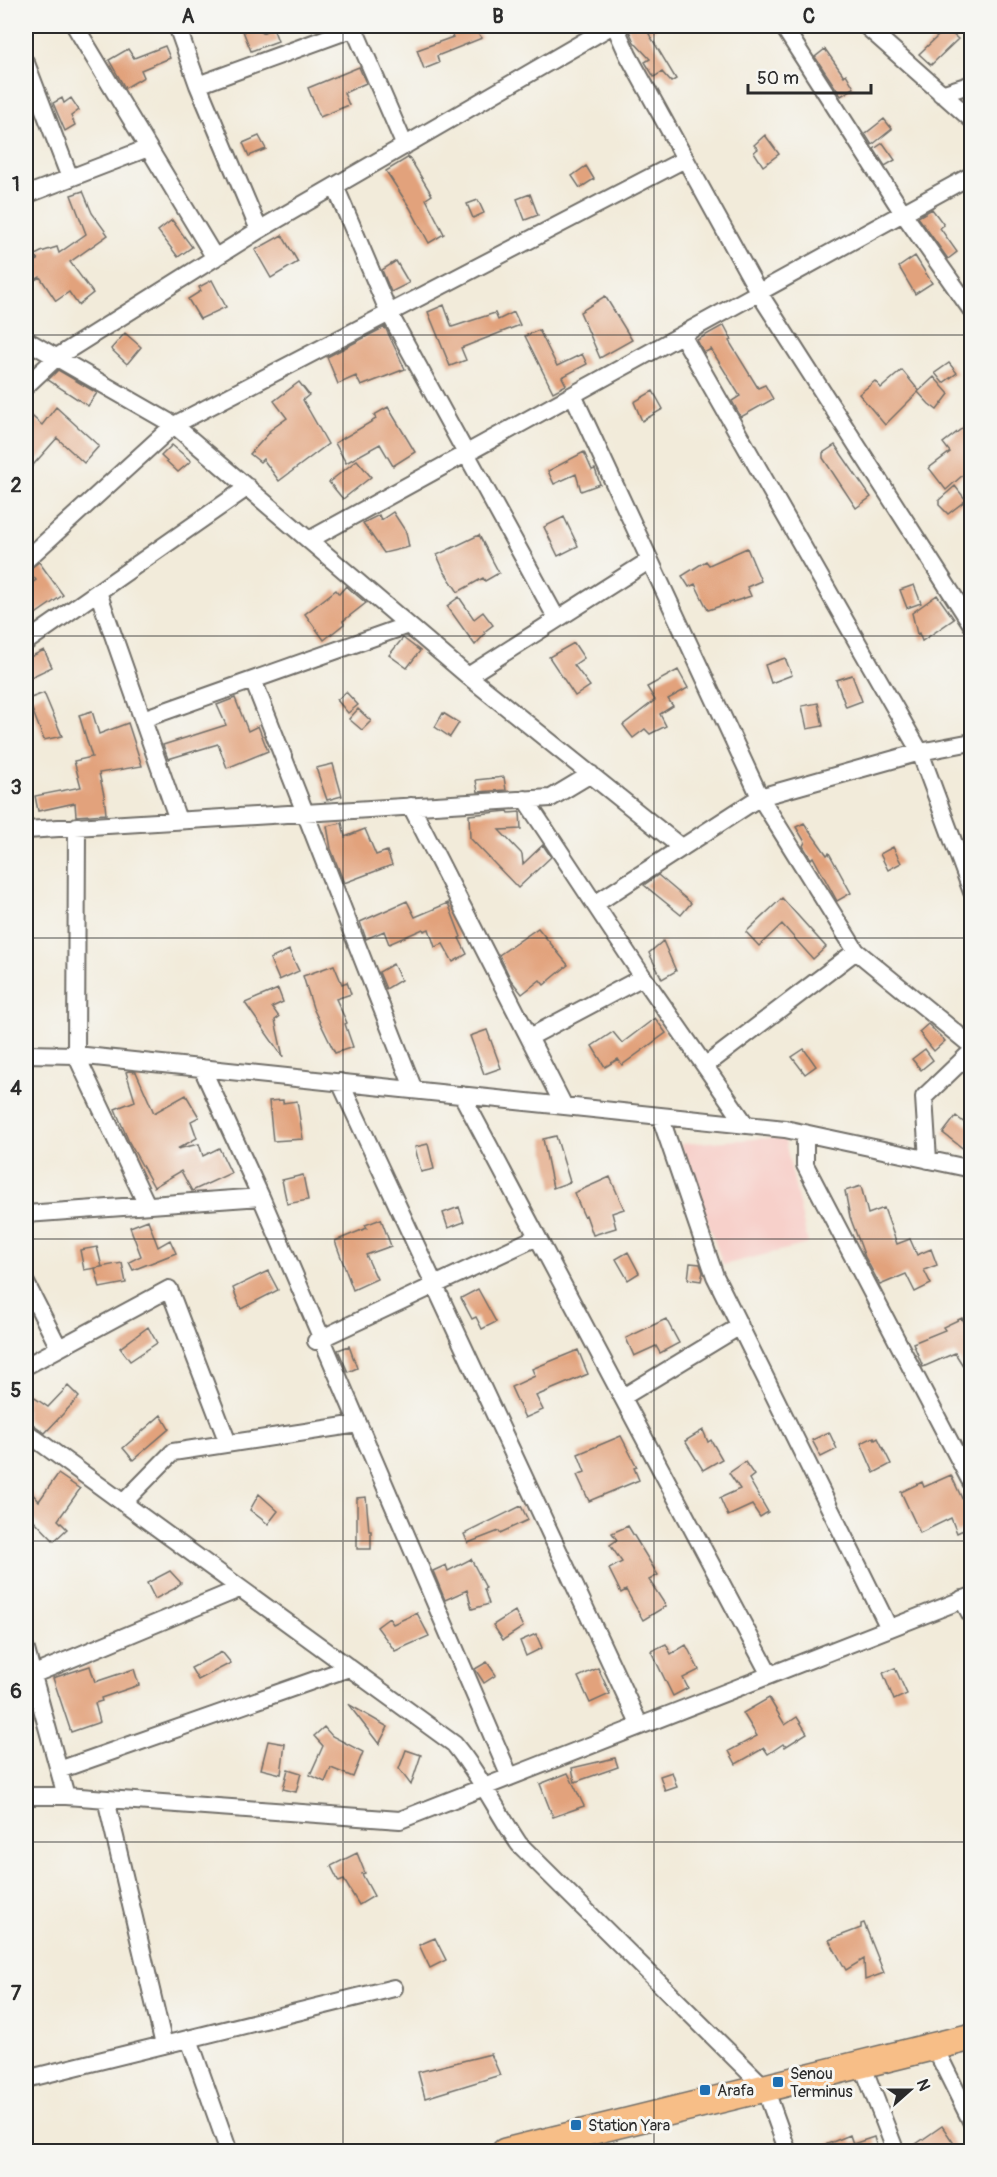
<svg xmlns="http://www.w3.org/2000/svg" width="997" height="2177" font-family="Pangolin,sans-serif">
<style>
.built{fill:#f7d0ca}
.building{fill:#e2a27c}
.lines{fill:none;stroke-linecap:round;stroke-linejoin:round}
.minor-casing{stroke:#716e68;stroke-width:20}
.trunk-casing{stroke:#716e68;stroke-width:30}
.minor{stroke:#fff;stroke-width:16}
.trunk{stroke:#f7be87;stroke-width:27}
.grid{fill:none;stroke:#2b2b2b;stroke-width:1.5;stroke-opacity:0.55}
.poi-dot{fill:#1f6fb2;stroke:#f6f6f2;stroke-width:2}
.labels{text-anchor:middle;stroke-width:6;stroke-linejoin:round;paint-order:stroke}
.poi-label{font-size:16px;fill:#2b2b2b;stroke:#f6f6f2;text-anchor:start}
.neatline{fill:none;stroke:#2b2b2b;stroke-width:2}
.grid-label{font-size:20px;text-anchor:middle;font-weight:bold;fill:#2b2b2b}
</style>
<rect width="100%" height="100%" fill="#f6f6f2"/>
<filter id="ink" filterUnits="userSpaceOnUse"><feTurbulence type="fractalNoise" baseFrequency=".0167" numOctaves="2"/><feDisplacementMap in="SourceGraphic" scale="12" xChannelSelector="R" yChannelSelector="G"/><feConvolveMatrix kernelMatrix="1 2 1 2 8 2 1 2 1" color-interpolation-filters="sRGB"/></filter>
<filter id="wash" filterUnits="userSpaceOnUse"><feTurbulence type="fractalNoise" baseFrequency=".008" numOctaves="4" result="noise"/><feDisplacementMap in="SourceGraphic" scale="24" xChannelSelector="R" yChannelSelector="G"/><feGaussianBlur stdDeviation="1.35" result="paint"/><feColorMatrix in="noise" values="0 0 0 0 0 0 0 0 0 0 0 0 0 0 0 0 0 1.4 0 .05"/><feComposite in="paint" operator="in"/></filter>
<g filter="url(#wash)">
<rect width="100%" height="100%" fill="#f2ebda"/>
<path class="built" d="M784 1137 808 1244 723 1265 680 1144Z"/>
<g id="blocks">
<path class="building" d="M241 26H259L262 33 273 28 278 41 251 51Z
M448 26H471L482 38 437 56 439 63 424 69 417 50 453 37Z
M627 26H659L649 34 676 79 671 82 662 72 654 77 645 62 650 59 634 42Z
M927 26H959L951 33 958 39 931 65 919 54 938 36Z
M165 46 170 58 141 70 144 77 125 88 109 60 128 49 134 58Z
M825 49 844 76 846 74 854 88 841 96 815 57Z
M359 67 366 83 344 93 349 105 320 117 308 88Z
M62 98 64 103 71 98 79 110 71 116 75 125 65 131 53 103Z
M884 119 892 129 872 145 865 134Z
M765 135 779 154 763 166 754 152 758 149 754 145Z
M259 136 266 149 249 156 243 143Z
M883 143 895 160 885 166 874 149Z
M409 157 432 195 426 199 444 234 429 243 410 208 386 171Z
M586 166 594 179 580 188 572 176Z
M83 191 92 213 108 235 70 262 93 293 78 305 69 292 56 301 40 277 31 282 26 273V267L38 260 35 255 41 252 57 247 59 253 86 234 71 195Z
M530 194 538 215 525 220 517 199Z
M478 200 484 213 473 218 467 204Z
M932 209 944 225 940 228 957 252 948 259 918 217Z
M172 220 192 247 178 257 158 231Z
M282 235 298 262 271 278 255 250Z
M915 256 932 283 915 294 899 267Z
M396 261 409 283 391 292 382 270Z
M212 280 226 307 200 319 188 299 201 291 199 287Z
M605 296 632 340 600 358 580 312Z
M444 305 452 327 495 313 498 320 514 312 520 325 461 348 466 360 450 366 428 312Z
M724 325 732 340 729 341 758 388 765 385 773 399 741 417 732 401 740 396 711 349 704 353 697 340Z
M385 327 405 369 361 386 356 376 338 384 327 357Z
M539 330 557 366 582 354 587 364 562 377 566 385 553 392 525 336Z
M125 333 141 347 127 364 111 349Z
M949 363 957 373 943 383 935 373Z
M58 370 97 393 88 406 48 380Z
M902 370 919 391 934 377 949 394 937 410 929 404 918 392 885 425 859 394 875 381 881 388Z
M299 382 309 395 303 400 328 444 279 481 263 459 260 462 250 454 270 432 269 431 287 418 274 401Z
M653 391 663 409 642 421 634 402Z
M56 407 99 446 84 463 57 438 26 473V411L42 425Z
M388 407 415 452 393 466 380 444 346 463 335 443 376 419 374 415Z
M972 421V467L946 490 929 468 950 452 943 443Z
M172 445 191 461 178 472 161 456Z
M835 445 871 497 856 508 823 458V453Z
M584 452 592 470 595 469 600 484 581 491 576 474 554 484 548 471Z
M357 460 371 477 343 499 329 482Z
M955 486 966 500 948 514 939 505V500Z
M393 512 406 532 409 547 384 553 363 523 379 515 381 520Z
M564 517 578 546 558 556 544 527Z
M479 535 499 573 485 581 483 578 458 592 444 571 437 555Z
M747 548 761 581 747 587 751 596 708 610 695 584 689 587 682 576 706 561 709 565Z
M39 562 63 595 34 615 26 606V602L34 595 28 586 36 580 28 570Z
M914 585 921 603 907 608 900 590Z
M346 586 366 603 343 621 344 624 324 640 305 614 336 590 339 594Z
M937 595 954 619 922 641 919 633 917 634 912 613Z
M459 597 474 619 483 612 493 625 484 632 485 634 475 645 447 606Z
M403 638 420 651 407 668 389 655Z
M574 643 584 658 574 665 590 686 575 696 549 657Z
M44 650 52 667 31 677 26 665V659Z
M785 658 792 675 771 683 765 665Z
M678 670 688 688 668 699 673 706 660 714 666 726 650 734 645 729 633 738 623 725 655 700 647 687Z
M852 675 862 701 846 707 836 680Z
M346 692 358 705 348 713 337 700Z
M44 693 62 736 44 740 28 699Z
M235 698 248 731 258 726 268 751 227 768 218 744 168 759 163 745 226 725 217 705Z
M818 703 823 726 807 729 802 706Z
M358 709 371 721 362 730 349 719Z
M92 711 99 734 128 723 142 766 99 773 104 795 106 814 76 816 75 803 38 811 35 796 81 787 74 761 92 757 79 715Z
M443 713 459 723 450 737 435 727Z
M333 764 342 796 327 800 316 768Z
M504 777 506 790 478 792 476 780Z
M508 811 509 813 520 812 521 829 499 830 522 854 523 864 543 845 551 857 518 888 470 838 469 815Z
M342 823 345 837 365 829 376 855 387 851 392 865 344 883 331 849 327 826Z
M804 823 827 855 829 853 851 893 837 901 813 857 811 859 803 846 805 842 796 827Z
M893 847 901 863 888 870 880 854Z
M658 875 691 903 681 915 644 885Z
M782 898 826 947 813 959 782 924 759 946 746 932Z
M407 901 415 917 448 903 461 937 459 938 467 954 453 962 443 944 435 947 429 929 424 931 423 929 389 944 384 931 366 939 360 922Z
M538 928 568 965 544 985 540 980 522 994 511 980 499 955Z
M663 941 676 971 662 979 649 953Z
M289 950 299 971 279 980 270 959Z
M393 964 401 980 386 989 379 972Z
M334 965 342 984 347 982 351 994 336 999 347 1023 345 1024 353 1047 335 1053 313 1008 303 976Z
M278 989 283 1002 272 1007 279 1017 275 1020 283 1057 245 1003Z
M655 1018 666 1033 622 1065 618 1059 605 1067 592 1046 613 1032 622 1043Z
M928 1024 945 1041 934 1051 919 1032Z
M487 1030 501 1068 484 1074 470 1036Z
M804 1049 816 1066 805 1074 792 1057Z
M925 1049 933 1060 921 1070 912 1059Z
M129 1071 136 1072 154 1113 186 1095 199 1117 191 1121 197 1138 177 1149 199 1144 203 1156 219 1148 231 1173 192 1191 181 1171 154 1187 129 1142 115 1109 135 1101 126 1072Z
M283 1100V1103L297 1101 303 1139 273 1141 269 1101Z
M956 1116 972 1129V1141L965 1150 943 1133Z
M556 1136 570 1182 553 1188 543 1139Z
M428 1144 434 1169 421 1172 415 1147Z
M303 1175 308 1200 287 1204 282 1180Z
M610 1177 624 1209 612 1213 616 1228 593 1235 586 1215 584 1216 574 1193Z
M861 1186 868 1214 884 1208 897 1244 910 1239 917 1255 931 1249 937 1265 924 1270 931 1284 915 1292 906 1274 880 1285 865 1257 850 1217 845 1191Z
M459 1207 464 1222 448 1228 443 1213Z
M381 1219 391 1246 366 1255 377 1279 353 1290 335 1241 367 1228 365 1225Z
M148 1220 158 1247 170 1240 176 1253 133 1270 129 1262 141 1256 130 1227Z
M97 1247 102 1267 84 1270 80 1250Z
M628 1252 639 1273 628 1280 616 1259Z
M122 1263 126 1283 100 1288 95 1268Z
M690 1263 700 1264 703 1272 701 1281 688 1279Z
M268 1271 278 1290 241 1309 233 1288Z
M478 1289 496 1322 482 1329 476 1317 472 1319 461 1298Z
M962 1318 972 1335V1380L955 1353 923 1367 913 1343 945 1330 943 1327Z
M666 1319 679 1343 660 1353 656 1346 634 1356 626 1338Z
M148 1327 157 1343 130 1361 120 1348Z
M349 1346 357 1368 348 1372 338 1350Z
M578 1350 588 1374 536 1396 543 1410 525 1418 511 1387 535 1376 532 1369Z
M68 1386 79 1397 45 1433 26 1419V1392L48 1407Z
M161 1415 169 1429 133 1460 123 1448Z
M703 1430 708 1442 711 1440 722 1459 703 1470 685 1441Z
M829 1432 837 1449 821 1457 812 1440Z
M621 1436 637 1467 634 1468 639 1480 589 1501 577 1475 585 1472 578 1454Z
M874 1437 875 1440 878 1438 891 1464 874 1473 861 1443Z
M745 1462 754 1475 749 1479 768 1512 760 1517 752 1505 728 1516 720 1498 740 1489 729 1473Z
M58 1474 80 1489 58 1520 67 1529 54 1541 26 1512V1487L39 1501Z
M951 1475 972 1520V1526L957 1533 951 1518 920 1533 901 1492 922 1482 924 1487Z
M259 1494 278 1511 268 1524 250 1510Z
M366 1497 369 1531H371V1549H357V1498Z
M521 1506 528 1520 500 1533 499 1531 468 1543 464 1534Z
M628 1526 658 1575 649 1580 666 1606 643 1620 626 1590 621 1593 609 1569 622 1562 610 1545 617 1540 612 1533Z
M471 1559 486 1588 484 1589 489 1604 472 1609 467 1590 445 1600 433 1571 446 1565 448 1571Z
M170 1571 181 1583 174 1589 155 1599 147 1583Z
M515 1611 523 1627 503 1640 493 1625Z
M417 1613 429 1636 395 1651 377 1627 389 1618 393 1624Z
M536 1634 542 1648 526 1656 520 1641Z
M666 1644 671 1654 686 1645 699 1670 683 1678 688 1688 673 1696 651 1651Z
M222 1652 231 1663 198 1680 191 1668Z
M487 1662 496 1675 484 1683 475 1669Z
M90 1666 95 1682 134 1669 139 1685 101 1698 102 1701 95 1703 100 1722 71 1732 53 1678Z
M598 1668 610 1694 590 1703 578 1677Z
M895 1668 907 1694 894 1700 883 1673Z
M769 1698 785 1725 797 1717 807 1733 785 1747 783 1744 768 1754 764 1748 736 1764 729 1751 757 1736 743 1713Z
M348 1704 388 1727 379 1744Z
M324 1727 332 1736 363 1752 353 1777 331 1768 325 1782 310 1775 323 1746 314 1736Z
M268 1741 285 1744 281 1774 261 1769Z
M406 1750 421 1755 411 1785 399 1769Z
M615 1758 618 1767 575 1782 572 1768Z
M288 1769 301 1773 296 1792 283 1789Z
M672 1772 677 1787 665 1791 660 1776Z
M568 1773 584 1806 553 1817 540 1784Z
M357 1853 365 1873 362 1874 374 1896 359 1905 344 1880 339 1882 331 1866Z
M864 1923 884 1973 865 1980 864 1959 846 1970 829 1940 861 1928V1924Z
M435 1938 446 1960 430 1968 419 1945Z
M491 2054 500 2075 425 2098 418 2072Z
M942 2126 959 2151H906Z
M850 2135 853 2144 874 2137 878 2151H810Z"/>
</g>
</g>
<g filter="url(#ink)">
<use href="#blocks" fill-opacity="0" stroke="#716e68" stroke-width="1.5"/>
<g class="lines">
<defs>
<path id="minor" d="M75 26 215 258
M177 26 198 85 259 230
M353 26 405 146
M615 26 628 55 759 293 972 625
M783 26 903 213 972 311
M866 26 972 120
M26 63 70 178
M198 85 360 26
M941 94 972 84
M335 186 389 313 557 619
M26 195 148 148
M682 335 920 752 972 892
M26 340 174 425 468 676 682 848
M26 386 57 357 259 230 611 26
M573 395 760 797 856 951 972 1046
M309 540 972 175
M26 560 174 425 685 159
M98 592 178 820
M26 642 248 487
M468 676 650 560
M253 680 414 1090
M143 719 408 625
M525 799 643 977 746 1125
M411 806 564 1106
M77 826 76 1055 147 1205
M26 830 551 798 591 774
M595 904 760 797 920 752 972 742
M530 1037 643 977
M26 1054 76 1055 785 1129 972 1169
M705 1066 856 951
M202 1068 261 1197 510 1777
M340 1082 640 1726
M462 1095 770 1675
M660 1116 715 1276 889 1628
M805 1133V1165L972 1484
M928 1160 924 1097 972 1051
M26 1214 261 1197
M26 1283 59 1348
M316 1341 537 1237
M26 1366 169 1289 228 1443
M623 1397 740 1326
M26 1432 454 1744C480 1775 496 1810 519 1844L765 2088 788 2152
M123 1503 173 1452 358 1424
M962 1599 972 1617
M26 1650 66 1796
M32 1675 239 1589
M59 1770 349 1668
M26 1796H66L400 1820 972 1596
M106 1799 164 2045
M189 2039 229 2152
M934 2046 972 2123
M862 2064 896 2152
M26 2079 394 1988"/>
<path id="trunk" d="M505 2152 972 2037"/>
</defs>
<use href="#minor" class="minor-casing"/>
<use href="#trunk" class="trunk-casing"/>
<use href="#minor" class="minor"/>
<use href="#trunk" class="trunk"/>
</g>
</g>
<path class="grid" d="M343 26V2152M654 26V2152M26 335H972M26 636H972M26 938H972M26 1239H972M26 1541H972M26 1842H972"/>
<g class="poi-dot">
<rect x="772" y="2076" width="12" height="12" rx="3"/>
<rect x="699" y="2084" width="12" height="12" rx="3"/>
<rect x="570" y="2119" width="12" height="12" rx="3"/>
</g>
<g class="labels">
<g class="poi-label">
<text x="790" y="2079">Senou<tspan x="790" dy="18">Terminus</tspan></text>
<text x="717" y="2096">Arafa</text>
<text x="588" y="2131">Station Yara</text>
</g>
</g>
<rect width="997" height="2177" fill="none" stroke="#f6f6f2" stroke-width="66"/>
<g transform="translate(910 2090) rotate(69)" stroke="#f6f6f2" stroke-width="4.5" paint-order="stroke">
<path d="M0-4.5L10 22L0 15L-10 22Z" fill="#2b2b2b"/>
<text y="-9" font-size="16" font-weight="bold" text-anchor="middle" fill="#2b2b2b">N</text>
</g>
<path d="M748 84v9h123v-9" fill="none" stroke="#2b2b2b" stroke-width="3"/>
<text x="757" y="84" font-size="18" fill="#2b2b2b" stroke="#f6f6f2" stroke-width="4.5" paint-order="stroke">50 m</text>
<rect x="33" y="33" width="931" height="2111" class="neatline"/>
<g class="grid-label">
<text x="188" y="23">A</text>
<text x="498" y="23">B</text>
<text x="809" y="23">C</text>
<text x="16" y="191">1</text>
<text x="16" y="492">2</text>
<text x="16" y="794">3</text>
<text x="16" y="1095">4</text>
<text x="16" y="1397">5</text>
<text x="16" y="1698">6</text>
<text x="16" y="2000">7</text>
</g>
</svg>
